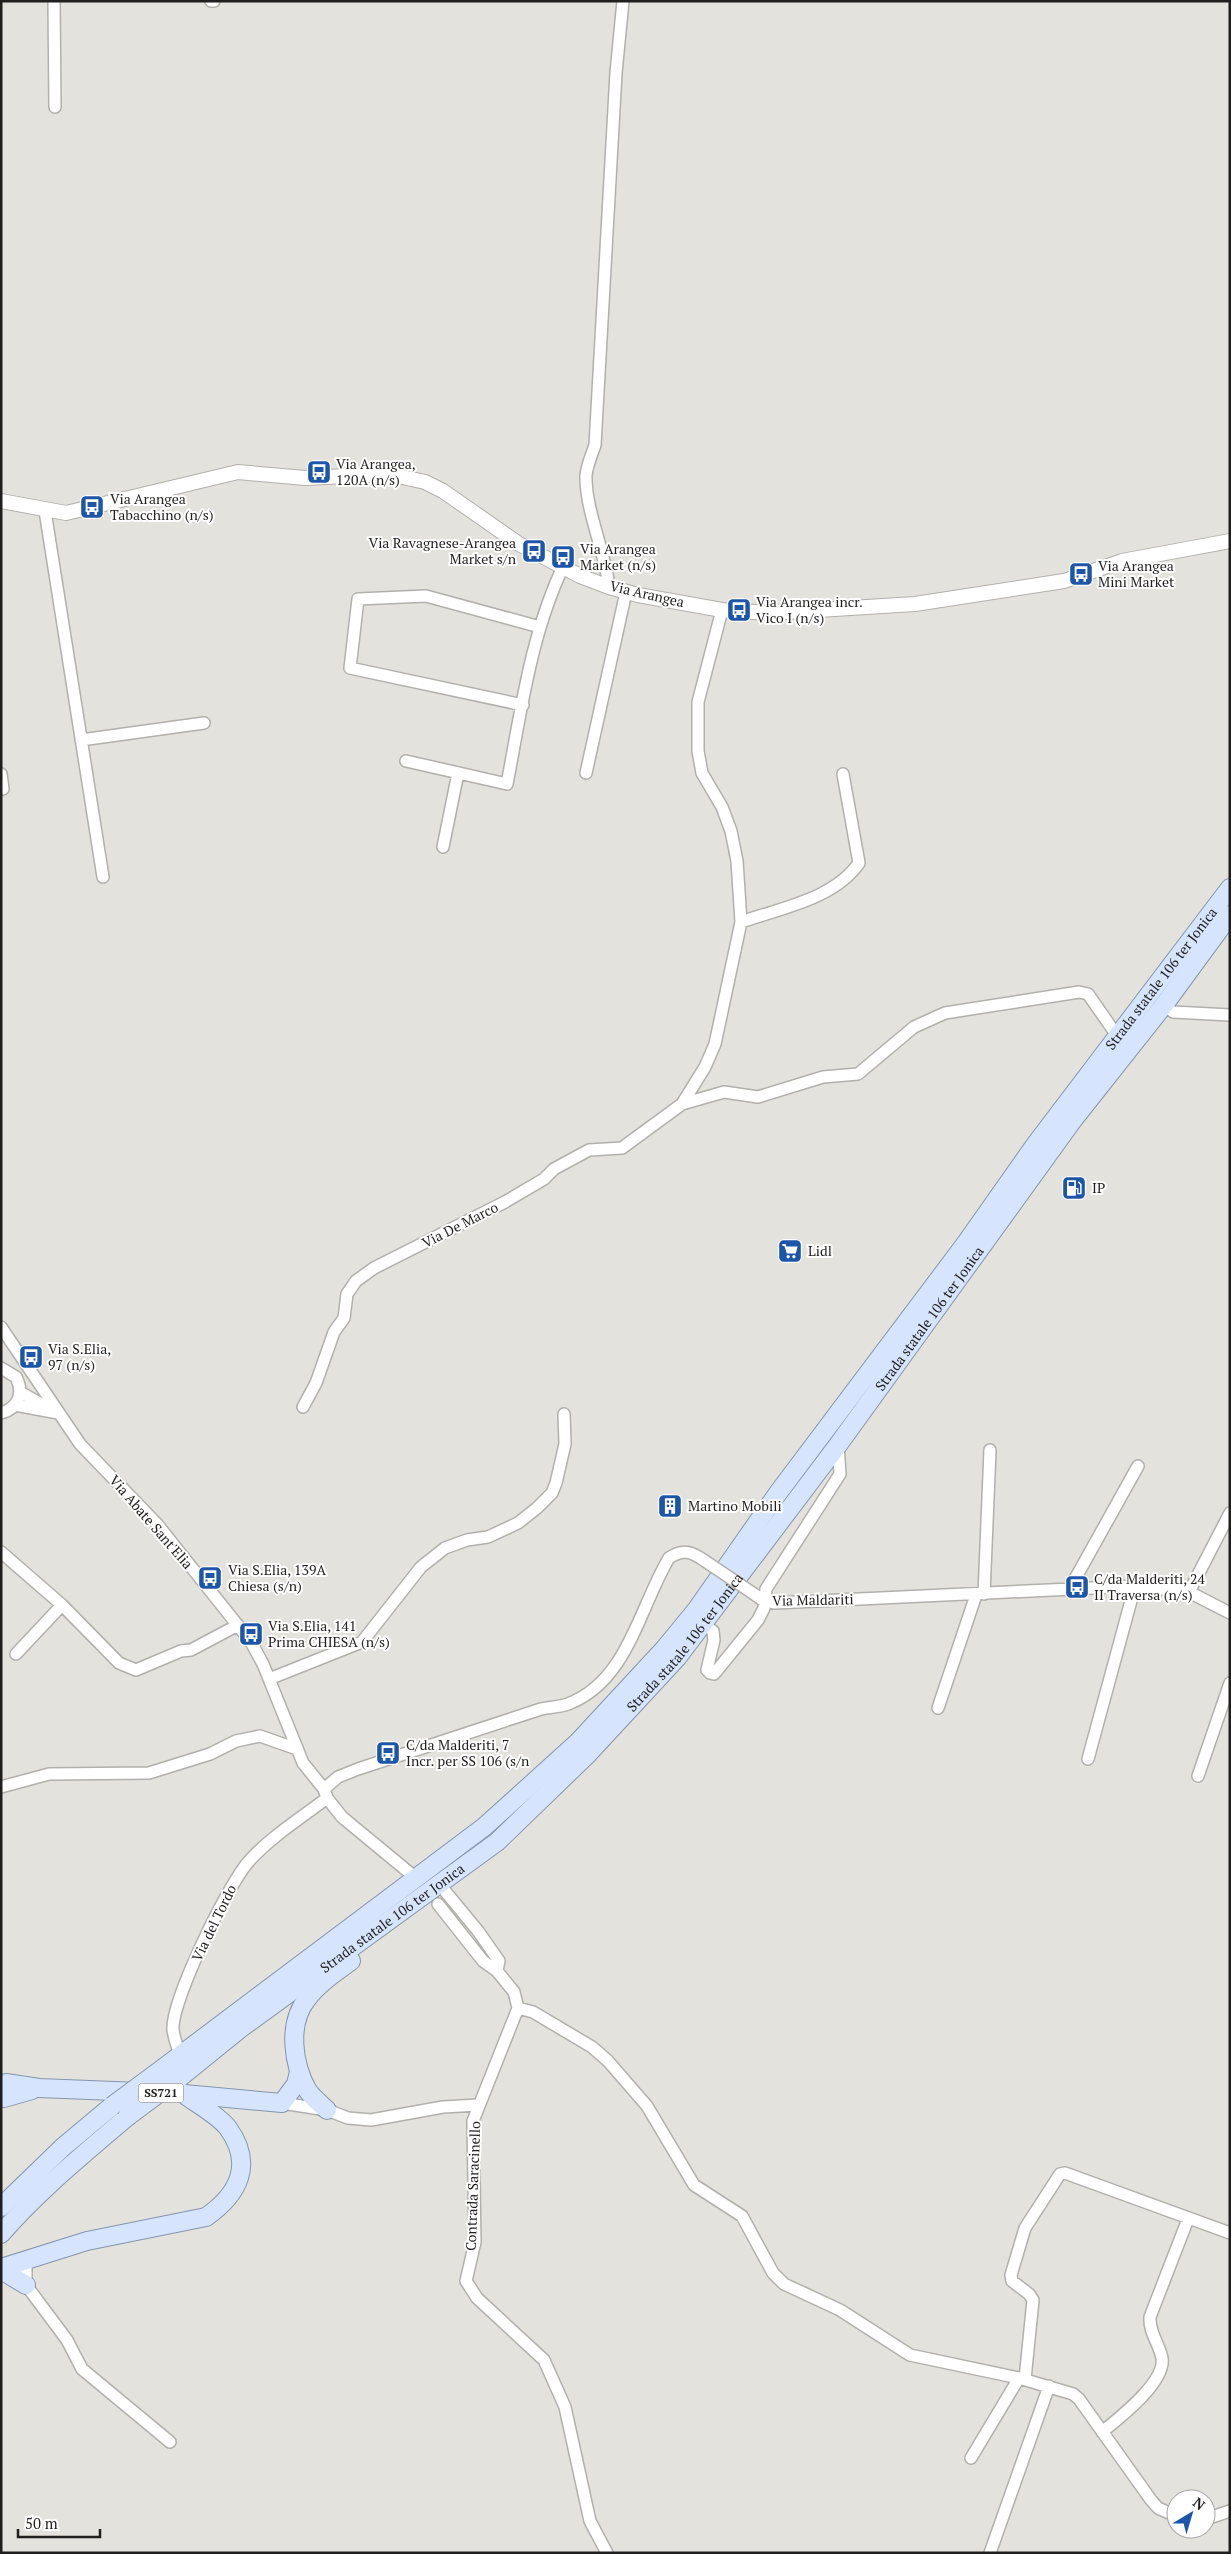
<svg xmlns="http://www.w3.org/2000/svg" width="1231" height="2554" font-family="'PT Serif',serif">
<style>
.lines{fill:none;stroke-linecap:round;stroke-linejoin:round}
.minor-casing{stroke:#b2b0ac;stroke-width:14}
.tertiary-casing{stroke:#b2b0ac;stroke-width:16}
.primary-casing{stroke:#8495ae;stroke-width:20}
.minor{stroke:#fff;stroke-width:11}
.tertiary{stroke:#fff;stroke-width:14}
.primary{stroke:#d6e5fd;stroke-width:18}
.minor-bridge-casing{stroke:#b2b0ac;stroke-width:14;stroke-linecap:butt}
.primary-bridge-casing{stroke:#8495ae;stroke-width:20;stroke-linecap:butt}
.minor-bridge{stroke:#fff;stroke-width:11}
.primary-bridge{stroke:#d6e5fd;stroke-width:18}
.labels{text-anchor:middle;stroke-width:4;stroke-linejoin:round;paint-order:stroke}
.shield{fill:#fff;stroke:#636262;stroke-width:1}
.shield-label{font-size:12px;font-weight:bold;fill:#201f1e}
.poi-label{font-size:14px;fill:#201f1e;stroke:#fff;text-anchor:start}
.street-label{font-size:14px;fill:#201f1e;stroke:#fff}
</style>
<rect width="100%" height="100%" fill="#e4e2dd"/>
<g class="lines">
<defs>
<path id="minor" d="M54 1 55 107
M211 1H214
M45 511 103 877
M609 587C605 551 585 509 586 475 587 465 592 454 595 445L616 73 623 1
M523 705 350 668 358 599 426 596 540 627
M81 740 204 723
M406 761 507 784C521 711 531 634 563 567
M586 773 626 592
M1 774 3 789
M443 847 458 773
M741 922C781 908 834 899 859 863L843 774
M1164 1005 1173 1012 1230 1015
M682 1104 724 1092 758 1097 823 1077 858 1074 914 1027 945 1013 1079 992 1088 994 1118 1037
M1 1327 80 1444 157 1524 251 1642 263 1664 303 1763 324 1789 327 1798 342 1817 411 1874
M1 1368 16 1377C24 1393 19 1408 1 1413
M20 1392 50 1409
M15 1405 58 1413
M303 1407 316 1383 334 1332 344 1318 347 1294 356 1281 374 1268 505 1202 544 1179 554 1169 589 1150 622 1148 682 1104 705 1067 715 1044 741 922 737 861 731 831 722 807 702 773 698 751V702L722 610
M1 1552 62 1605 119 1663 136 1670 181 1651 191 1650 238 1625
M1070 1588 1138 1466
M1189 1592 1230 1513
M754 1594 764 1601 775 1603 1135 1586 1189 1592 1230 1613
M984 1594 990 1450
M704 1624 713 1631 714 1640 707 1670 710 1673 714 1674 758 1620 764 1608 766 1589 840 1474 838 1445
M16 1654 62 1605
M269 1679 362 1642 421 1567 445 1548 467 1540 488 1537 518 1523 537 1508 552 1493 556 1483 565 1444 564 1414
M938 1708 976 1595
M1088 1759 1135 1586
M1198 1776 1230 1683
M1 1787 49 1774 149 1773 210 1754 236 1741 260 1736 297 1749
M324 1789 338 1777 358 1769 541 1709C550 1707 560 1707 568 1704 628 1681 639 1608 669 1558 683 1548 692 1552 705 1561
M440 1885 478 1931 499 1961 497 1971
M438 1904 483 1961 497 1971 514 1992 518 2008
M518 2008 533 2012 592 2047 608 2061 647 2106 694 2185 742 2216 773 2273 784 2284 840 2310 910 2355 1019 2378 1073 2394 1079 2399 1151 2500 1158 2508 1176 2516
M518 2008 473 2121 475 2242 466 2281 477 2298 544 2360 565 2407 590 2521 607 2553
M180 2056C178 2048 174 2038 173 2030 171 2001 229 1882 250 1860 272 1836 301 1818 327 1798
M282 2103 327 2110 348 2118 371 2120 443 2107 478 2105
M31 2258 26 2266V2285L67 2340 82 2369 170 2442
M1025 2379 1033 2300 1029 2294 1012 2281 1011 2275 1025 2228 1060 2174 1065 2173 1230 2233
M1102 2432C1119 2418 1166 2382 1162 2358 1159 2343 1149 2333 1150 2317L1188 2219
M971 2458 1019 2378
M1206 2519 1230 2511
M990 2553 1049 2386"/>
<path id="tertiary" d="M1 501 66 513 238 472 305 478 389 474 425 482 443 491 519 544 580 576 609 587 638 595 722 610 770 613 915 604 1064 581 1122 561 1230 541"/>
<g id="primary">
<path id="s1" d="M166 2066 484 1827 577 1743 665 1648 697 1609 778 1493 966 1243 1035 1145 1230 888"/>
<path id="s2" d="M178 2079 241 2028 497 1842 588 1754 677 1658 838 1445 1073 1120 1164 1005 1230 915"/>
<path d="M6 2083 39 2088 140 2092"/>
<path d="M184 2094 282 2103 296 2084 299 2072"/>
<path d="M4 2098 32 2090"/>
<path d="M327 2110C321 2104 313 2098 308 2091 293 2065 287 2024 307 1999 318 1984 336 1972 351 1961"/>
<path d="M1 2207 63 2147 112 2106"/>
<path d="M1 2234C38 2191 84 2154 127 2117"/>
<path d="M1 2268 87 2241 206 2217C239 2194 254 2164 228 2128 218 2115 197 2104 184 2094"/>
<path d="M1 2270 26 2285"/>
</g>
</defs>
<use href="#minor" class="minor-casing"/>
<use href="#tertiary" class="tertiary-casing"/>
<use href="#primary" class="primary-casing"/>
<use href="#minor" class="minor"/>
<use href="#tertiary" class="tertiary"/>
<use href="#primary" class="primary"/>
<defs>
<path id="minor-bridge" d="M705 1561 754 1594"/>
<path id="primary-bridge" d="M112 2106 166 2066
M127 2117 178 2079"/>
</defs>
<use href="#minor-bridge" class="minor-bridge-casing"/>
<use href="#primary-bridge" class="primary-bridge-casing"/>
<use href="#minor-bridge" class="minor-bridge"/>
<use href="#primary-bridge" class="primary-bridge"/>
</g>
<defs>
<symbol id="bus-square" viewBox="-11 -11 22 22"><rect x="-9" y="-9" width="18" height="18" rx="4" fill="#1d56a8" stroke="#fff"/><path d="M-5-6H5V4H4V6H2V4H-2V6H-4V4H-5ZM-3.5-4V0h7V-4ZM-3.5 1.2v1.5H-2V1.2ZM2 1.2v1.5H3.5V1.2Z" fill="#fff"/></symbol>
<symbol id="fuel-square" viewBox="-11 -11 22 22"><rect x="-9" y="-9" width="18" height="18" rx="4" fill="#1d56a8" stroke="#fff"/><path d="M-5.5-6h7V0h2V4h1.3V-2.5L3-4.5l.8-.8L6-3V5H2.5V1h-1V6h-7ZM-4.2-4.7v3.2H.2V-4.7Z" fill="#fff"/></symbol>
<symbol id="supermarket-square" viewBox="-11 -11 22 22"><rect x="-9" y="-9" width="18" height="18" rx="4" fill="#1d56a8" stroke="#fff"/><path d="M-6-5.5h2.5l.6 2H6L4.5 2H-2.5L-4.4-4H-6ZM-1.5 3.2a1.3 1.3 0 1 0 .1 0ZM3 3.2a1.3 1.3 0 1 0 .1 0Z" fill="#fff"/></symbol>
<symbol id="building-square" viewBox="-11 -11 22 22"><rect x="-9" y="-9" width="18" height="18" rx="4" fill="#1d56a8" stroke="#fff"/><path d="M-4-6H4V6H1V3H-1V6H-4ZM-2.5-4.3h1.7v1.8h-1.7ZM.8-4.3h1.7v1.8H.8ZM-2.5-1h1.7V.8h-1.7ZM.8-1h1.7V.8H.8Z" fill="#fff"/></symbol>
</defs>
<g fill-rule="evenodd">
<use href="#bus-square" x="305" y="458" width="28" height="28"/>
<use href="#bus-square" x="78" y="493" width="28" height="28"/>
<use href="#bus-square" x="520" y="537" width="28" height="28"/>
<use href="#bus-square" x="549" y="543" width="28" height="28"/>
<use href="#bus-square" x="1067" y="560" width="28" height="28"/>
<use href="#bus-square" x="725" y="596" width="28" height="28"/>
<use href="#fuel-square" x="1060" y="1174" width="28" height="28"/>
<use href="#supermarket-square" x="776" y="1237" width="28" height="28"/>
<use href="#bus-square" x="17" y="1343" width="28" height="28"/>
<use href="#building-square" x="656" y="1492" width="28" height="28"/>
<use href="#bus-square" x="196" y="1564" width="28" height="28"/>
<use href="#bus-square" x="1063" y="1573" width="28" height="28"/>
<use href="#bus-square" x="237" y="1620" width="28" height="28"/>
<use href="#bus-square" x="374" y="1739" width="28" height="28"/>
</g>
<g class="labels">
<rect class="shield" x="138.5" y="2083.5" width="45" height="19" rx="4"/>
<g class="shield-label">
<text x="161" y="2097">SS721</text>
</g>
<g class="poi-label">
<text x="336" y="469">Via Arangea,<tspan x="336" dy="16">120A (n/s)</tspan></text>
<text x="110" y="504">Via Arangea<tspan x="110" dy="16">Tabacchino (n/s)</tspan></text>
<text x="516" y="548" text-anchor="end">Via Ravagnese-Arangea<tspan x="516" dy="16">Market s/n</tspan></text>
<text x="580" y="554">Via Arangea<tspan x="580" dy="16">Market (n/s)</tspan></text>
<text x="1098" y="571">Via Arangea<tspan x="1098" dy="16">Mini Market</tspan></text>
<text x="756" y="607">Via Arangea incr.<tspan x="756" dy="16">Vico I (n/s)</tspan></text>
<text x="1092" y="1193">IP</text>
<text x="808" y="1256">Lidl</text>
<text x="48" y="1354">Via S.Elia,<tspan x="48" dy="16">97 (n/s)</tspan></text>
<text x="688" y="1511">Martino Mobili</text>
<text x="228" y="1575">Via S.Elia, 139A<tspan x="228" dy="16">Chiesa (s/n)</tspan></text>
<text x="1094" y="1584">C/da Malderiti, 24<tspan x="1094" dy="16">II Traversa (n/s)</tspan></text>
<text x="268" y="1631">Via S.Elia, 141<tspan x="268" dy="16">Prima CHIESA (n/s)</tspan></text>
<text x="406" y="1750">C/da Malderiti, 7<tspan x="406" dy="16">Incr. per SS 106 (s/n</tspan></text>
</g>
<g class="street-label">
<text transform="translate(647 594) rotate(13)" y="5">Via Arangea</text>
<text dy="5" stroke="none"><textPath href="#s1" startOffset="1486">Strada statale 106 ter Jonica</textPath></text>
<text transform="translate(460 1225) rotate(-27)" y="5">Via De Marco</text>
<text dy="5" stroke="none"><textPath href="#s2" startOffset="1078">Strada statale 106 ter Jonica</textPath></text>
<text transform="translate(151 1522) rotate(49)" y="5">Via Abate Sant'Elia</text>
<text transform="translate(813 1600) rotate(-1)" y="5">Via Maldariti</text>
<text dy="5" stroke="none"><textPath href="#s2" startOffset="672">Strada statale 106 ter Jonica</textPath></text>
<text dy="5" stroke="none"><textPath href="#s2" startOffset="268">Strada statale 106 ter Jonica</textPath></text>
<text transform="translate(214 1923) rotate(-64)" y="5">Via del Tordo</text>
<text transform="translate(473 2186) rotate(-88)" y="5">Contrada Saracinello</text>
</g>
</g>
<rect width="1231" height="2554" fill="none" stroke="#201f1e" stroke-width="5"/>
<g transform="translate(1191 2514) rotate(38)"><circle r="24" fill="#ffffff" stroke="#a6a5a5"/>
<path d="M0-4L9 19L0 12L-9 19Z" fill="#1d56a8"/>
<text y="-8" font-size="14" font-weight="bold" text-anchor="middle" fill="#201f1e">N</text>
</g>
<path d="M18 2529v8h82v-8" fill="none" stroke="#201f1e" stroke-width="2.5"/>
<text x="25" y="2529" font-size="15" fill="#201f1e" stroke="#ffffff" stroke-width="4" paint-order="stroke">50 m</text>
</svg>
